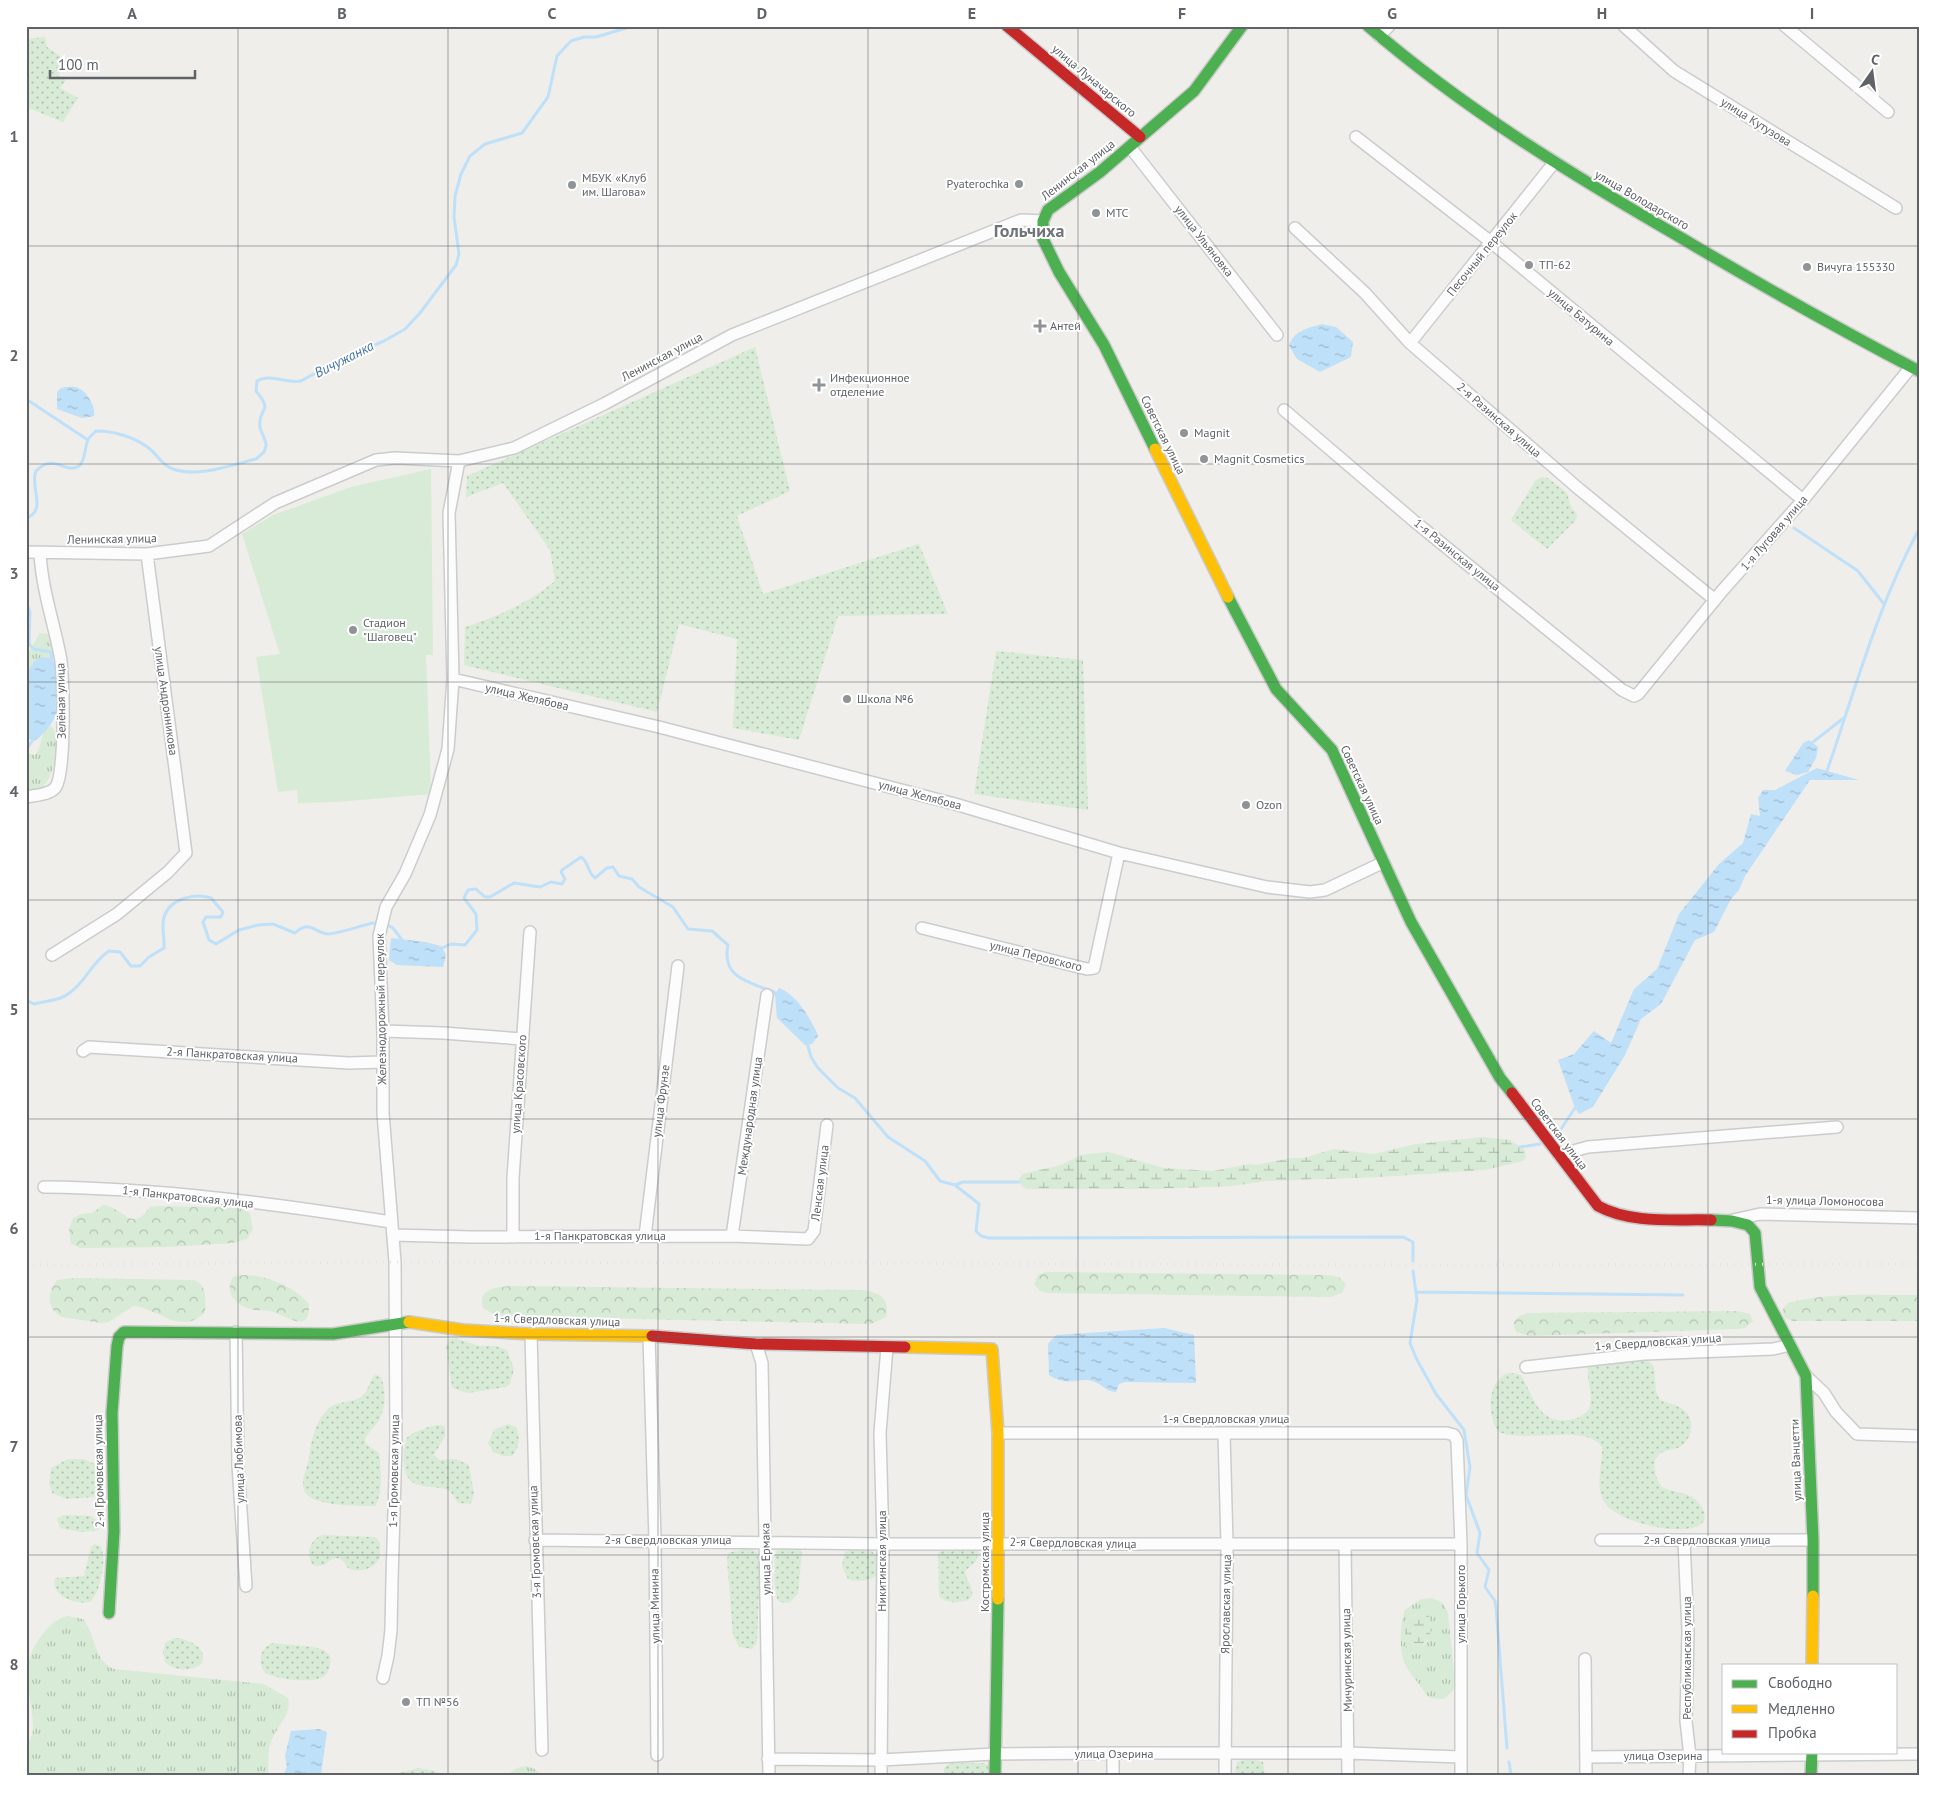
<svg xmlns="http://www.w3.org/2000/svg" width="1945" height="1801" font-family="'PT Sans',sans-serif">
<style>
.grass{fill:url(#grass-tufts);fill-rule:evenodd}
.forest{fill:url(#forest-crowns)}
.wetland{fill:url(#wetland-marsh)}
.park{fill:url(#park-dots)}
.pitch{fill:#d8ebd6}
.water{fill:url(#water-ripples)}
.lines{fill:none;stroke-linecap:round;stroke-linejoin:round}
.stream{stroke:#bfe0f9;stroke-width:3}
.street-casing{stroke:#cbcccc;stroke-width:14}
.fast-casing{stroke:#cacacb;stroke-width:14}
.slow-casing{stroke:#cacacb;stroke-width:14}
.jam-casing{stroke:#cacacb;stroke-width:14}
.street{stroke:#fdfcfc;stroke-width:11}
.fast{stroke:#4caf50;stroke-width:11}
.slow{stroke:#ffc107;stroke-width:11}
.jam{stroke:#c62828;stroke-width:11}
.rail{stroke:#e4e4e4;stroke-width:3;stroke-dasharray:1 6;stroke-linecap:butt}
.grid{fill:none;stroke:#5f6368;stroke-width:1;stroke-opacity:0.55}
.poi-dot{fill:#919496;stroke:#fff;stroke-width:2}
.labels{text-anchor:middle;stroke-width:4;stroke-linejoin:round;paint-order:stroke}
.street-label{font-size:12px;fill:#5f6368;stroke:#fff}
.poi-label{font-size:12px;fill:#5f6368;stroke:#fff;text-anchor:start}
.water-label{font-size:14px;font-style:italic;fill:#4174aa;stroke:#fff}
.district-label{font-size:18px;font-weight:bold;fill:#70757a;stroke:#fff}
.neatline{fill:none;stroke:#5f6368;stroke-width:2}
.grid-label{font-size:16px;text-anchor:middle;font-weight:bold;fill:#5f6368}
</style>
<defs>
<pattern id="grass-tufts" width="24" height="20" patternUnits="userSpaceOnUse" patternTransform="scale(1.25)"><rect width="24" height="20" fill="#d8ebd6"/><path d="M3 7l-1-3M5 7V3M7 7l1-3M15 17l-1-3M17 17v-4M19 17l1-3" fill="none" stroke="#b2c2b1"/></pattern>
<pattern id="forest-crowns" width="20" height="18" patternUnits="userSpaceOnUse" patternTransform="scale(1.25)"><rect width="20" height="18" fill="#d8ebd6"/><path d="M2 6a3 3 0 1 1 6 0M12 15a3 3 0 1 1 6 0" fill="none" stroke="#b2c2b1"/></pattern>
<pattern id="wetland-marsh" width="20" height="14" patternUnits="userSpaceOnUse" patternTransform="scale(1.25)"><rect width="20" height="14" fill="#d8ebd6"/><path d="M1 5h8M5 5V1M11 12h8M15 12V8" fill="none" stroke="#b2c2b1"/></pattern>
<pattern id="park-dots" width="8" height="8" patternUnits="userSpaceOnUse" patternTransform="scale(1.25)"><rect width="8" height="8" fill="#d8ebd6"/><path d="M2 2h.1M6 6h.1" fill="none" stroke="#b2c2b1" stroke-width="1.8" stroke-linecap="round"/></pattern>
<pattern id="water-ripples" width="26" height="14" patternUnits="userSpaceOnUse" patternTransform="scale(1.25)"><rect width="26" height="14" fill="#bfe0f9"/><path d="M2 4q2-2 4 0t4 0M15 11q2-2 4 0t4 0" fill="none" stroke="#9eb9cd"/></pattern>
</defs>
<rect width="100%" height="100%" fill="#efeeea"/>
<path class="grass" d="M40 633 48 634 51 637 53 657 26 677V656Z
M51 726C63 737 54 777 42 788L26 792V753L35 755C43 747 39 731 51 726Z
M1432 1598 1443 1603 1448 1613 1455 1681 1453 1691 1444 1699 1431 1698 1426 1695C1420 1683 1409 1674 1404 1662 1399 1649 1400 1622 1405 1610L1421 1599ZM1417 1614 1428 1640 1421 1649 1411 1616Z
M67 1616 83 1619C96 1635 93 1660 114 1669L264 1684 288 1698C292 1716 276 1726 271 1742 267 1752 269 1764 268 1775H26C26 1767 25 1759 26 1751 28 1742 34 1735 33 1725 32 1690 17 1669 41 1636 48 1627 55 1619 67 1616Z
M526 1766 535 1769 540 1775H507L517 1768Z"/>
<path class="forest" d="M103 1205C123 1207 132 1234 150 1207L158 1206 240 1208 250 1213 253 1229 247 1239 232 1243 168 1247 80 1248 71 1244 69 1229 73 1218 81 1214 92 1213Z
M1046 1272 1328 1275 1339 1277 1346 1284 1342 1293 1331 1297 1048 1293 1040 1291 1034 1284 1038 1275Z
M243 1275C265 1274 295 1287 309 1304 310 1336 286 1315 273 1312 267 1310 263 1311 257 1310 240 1309 222 1294 233 1277Z
M74 1278 194 1280C207 1284 206 1300 205 1312 182 1337 158 1308 133 1306L109 1322 101 1323 62 1317C46 1310 47 1292 57 1280Z
M509 1286 861 1290C878 1292 891 1297 886 1317L871 1324 497 1316 483 1308C478 1289 494 1288 509 1286Z
M1919 1295V1321H1793L1785 1318 1782 1311 1787 1303C1830 1292 1875 1295 1919 1295Z
M1737 1311 1750 1314 1753 1321 1745 1328 1736 1329 1529 1336 1516 1332 1513 1323 1519 1316 1528 1313Z"/>
<path class="wetland" d="M1483 1137 1510 1140 1525 1150 1526 1157 1523 1161 1485 1170 1380 1177 1267 1181 1232 1186 1155 1189H1026L1018 1182 1022 1174 1061 1165 1081 1155 1108 1152 1164 1168 1213 1171 1249 1164 1256 1165 1291 1158H1304L1334 1149 1373 1154 1416 1144Z
M1420 1613 1429 1616 1432 1630 1421 1649 1411 1651 1406 1647 1405 1628 1412 1616Z"/>
<path class="park" d="M45 37 47 47 67 61 58 75 66 80 60 88 78 98 63 122 26 107 27 39Z
M755 347 790 491 737 516 763 594 919 544 948 614 838 616 799 740 733 728 737 639 679 624 657 712 464 665 465 627C498 616 527 604 555 581L550 550 503 483 466 497 467 476Z
M1541 477 1548 478 1567 493 1571 507 1577 514 1576 520 1547 549 1511 520 1535 481Z
M996 651 1083 660 1088 810 974 794Z
M455 1338 479 1346H496L507 1350 514 1369 510 1384 506 1387 468 1393 452 1388 446 1346 450 1339Z
M1645 1358 1654 1366 1656 1392 1660 1400C1667 1403 1675 1404 1681 1408 1696 1417 1694 1438 1680 1447 1674 1450 1667 1449 1661 1453 1649 1460 1656 1479 1662 1487 1672 1492 1683 1492 1692 1497 1696 1499 1702 1506 1704 1511 1715 1545 1615 1526 1603 1500 1595 1482 1603 1465 1602 1447 1586 1423 1527 1444 1499 1432 1483 1414 1490 1362 1521 1375 1533 1396 1539 1425 1569 1420 1577 1419 1583 1416 1589 1409 1595 1393 1584 1380 1589 1365Z
M375 1375 380 1376C386 1386 386 1405 381 1416 378 1425 369 1430 365 1439L366 1444 379 1453C381 1466 383 1496 375 1506 360 1506 309 1507 304 1490 300 1479 308 1468 309 1457 311 1441 315 1423 326 1411 335 1400 350 1404 361 1397 369 1392 368 1381 375 1375Z
M508 1424 516 1427C521 1435 519 1449 512 1456H503L493 1452 488 1443 494 1430Z
M438 1425 445 1426V1436L434 1455 439 1460 456 1459 469 1465 474 1494 471 1504 458 1503 450 1491C438 1485 423 1489 412 1482 402 1476 402 1448 407 1438 410 1433 432 1425 438 1425Z
M68 1459H84L97 1465 98 1484 94 1497 67 1499 52 1493 49 1483 51 1468Z
M63 1515 92 1516 98 1522V1529L96 1531 81 1532 60 1528 57 1519Z
M323 1535 375 1537 380 1542V1558C374 1569 359 1574 348 1568 342 1556 333 1555 325 1565L314 1566C304 1556 310 1538 323 1535Z
M94 1544 100 1546C108 1557 100 1594 90 1602 75 1605 50 1596 55 1578L84 1576 91 1547Z
M867 1547 878 1557 877 1575C869 1582 857 1582 848 1579L842 1566 845 1551Z
M748 1548 757 1552 760 1566 757 1642 752 1649 739 1647 733 1635 727 1561 728 1553Z
M781 1548H799L802 1552 798 1594 789 1603 780 1602 777 1599 774 1581 775 1555 777 1550Z
M945 1549H973L979 1552 976 1561 965 1571C965 1582 985 1599 959 1602 952 1603 944 1601 939 1596L938 1553Z
M174 1638C186 1637 212 1649 200 1665 188 1672 175 1671 165 1662L163 1652 165 1643Z
M272 1643 313 1647 324 1650 330 1656C331 1663 330 1673 323 1677 311 1684 276 1679 265 1673 257 1662 260 1648 272 1643Z
M1249 1758 1263 1762 1265 1775H1235L1237 1762Z
M950 1763H984L989 1766 991 1775H944V1768Z
M419 1768 435 1771 442 1775H391Z"/>
<path class="pitch" d="M431 469 433 655H426L431 794 337 802 298 803 297 790 278 792 256 657 280 654 242 534 273 515 351 487Z"/>
<path class="water" d="M1322 324 1336 327 1353 342 1351 357 1320 372 1297 359 1289 346C1293 331 1308 328 1322 324Z
M61 388C66 387 73 386 78 388 87 391 96 407 94 416L82 418 57 409V392Z
M42 657 49 658 57 666 56 713C55 721 41 739 33 741L26 737C26 717 18 663 42 657Z
M1809 740 1818 747 1816 758 1808 772 1797 775 1785 771 1803 743Z
M1817 768 1859 780H1810L1745 876 1739 890 1731 899 1714 932 1695 940 1661 1004 1641 1019 1625 1055 1593 1107 1579 1114 1575 1108 1558 1060 1574 1054 1594 1031 1611 1043 1634 989 1657 969 1679 914 1719 864 1743 843 1751 814 1760 816 1758 798 1763 790H1775Z
M391 938 425 942 441 946 446 955 443 967 397 965 389 960Z
M779 988C795 993 813 1021 818 1036L812 1044 805 1045 777 1018 775 994Z
M1164 1328 1194 1335 1196 1383 1125 1382 1119 1384 1116 1392C1106 1391 1104 1386 1095 1382 1080 1375 1070 1389 1049 1375L1048 1344 1056 1335Z
M319 1729 327 1732 321 1775H283L287 1767 285 1756 291 1731Z"/>
<g class="lines">
<path class="stream" d="M26 399 88 440
M26 518C48 511 29 485 36 471 55 452 65 475 79 466 86 460 84 448 88 440 89 437 93 434 96 431 114 431 135 437 150 449 158 456 162 465 173 469 198 478 231 465 256 459L264 452 266 446C266 438 261 434 260 427 257 407 275 414 256 391L257 381C271 373 286 384 301 381L339 360 384 341 405 329 420 313 456 265 459 254 454 217 455 196 461 174 470 156 485 144 522 133 548 97 557 56 571 41 584 37H596L633 26
M1794 528 1858 571 1884 604
M26 602 30 612 29 644 34 649 51 652 52 663
M1813 742 1845 717
M26 750 34 738
M1827 771C1855 690 1878 605 1919 529
M386 924 393 928 402 940
M442 948 451 944 465 945 477 930 476 914 464 898 468 890 476 889 485 897H490L514 883 540 887 551 882 562 884 565 879 561 872 562 870 581 857C589 862 587 872 595 878L607 868 613 867 619 876 632 879 639 887 673 907 688 929 712 931 728 945C721 978 749 982 774 992L777 996
M26 1000 34 1004C45 1001 59 1001 68 994 86 982 90 964 109 951L120 952 131 966H140L149 957 164 948C165 938 161 927 164 917 170 898 195 893 211 898L223 912 221 917H206L203 922 209 940 216 944 239 930 258 925 273 924 295 933C310 919 314 933 328 934 336 934 363 925 374 923
M807 1042 811 1057 818 1068 838 1088 855 1098 888 1137 925 1161 940 1181 955 1185 979 1204 976 1231 981 1236 989 1238 1403 1237 1413 1242V1261
M1559 1132 1575 1108
M1520 1147 1540 1144
M955 1185 963 1182H1018
M1413 1271 1417 1300 1410 1343 1416 1358 1436 1394 1464 1430 1470 1467 1466 1495 1480 1533 1477 1553 1489 1570 1485 1587 1495 1601 1496 1608 1507 1748
M1417 1292 1683 1295
M1509 1762 1511 1775"/>
<defs>
<path id="street" d="M1624 26 1674 71 1896 208
M1785 26 1888 112
M1379 36 1389 26
M1356 137 1491 242 1803 500
M1130 147 1277 335
M1295 228 1365 293 1410 343 1579 489 1715 600
M1410 343 1553 164
M1284 410 1414 521 1622 690 1634 696 1638 694 1722 591 1803 500 1911 367
M26 552 147 554 209 546 275 503 376 460 395 458 459 461 514 448 604 404 732 335 1021 220 1043 221
M453 679 659 727 955 804 1119 853 1267 887 1310 892 1325 890 1382 863
M26 797C35 795 49 795 55 788 66 777 64 673 60 655 53 620 42 589 40 553
M922 928 1087 969 1094 968 1119 853
M52 955 117 914 168 872 186 853 147 554
M383 1031 443 1033 522 1039
M83 1051 89 1047 349 1063 382 1062
M1559 1155 1588 1147 1837 1127
M44 1187C160 1188 277 1204 391 1222
M1733 1220 1760 1214 1919 1218
M393 1235 471 1237 732 1236 808 1239 814 1231 827 1125
M645 1236 678 966
M732 1236 767 995
M513 1237V1178L530 932
M236 1332 238 1465 246 1586
M531 1334 542 1750
M649 1336 655 1540 657 1755
M756 1344 762 1363 769 1775
M1526 1367 1644 1354 1773 1349 1790 1345
M1806 1376 1824 1393 1836 1412 1857 1434 1919 1436
M998 1433H1447L1454 1435 1457 1441 1461 1544V1775
M1224 1433 1227 1544 1225 1775
M535 1540 883 1544H1461
M1601 1540H1813
M1684 1541 1688 1631 1686 1721 1690 1756 1689 1775
M1345 1545 1348 1775
M1585 1659 1586 1775
M383 1678 388 1656 391 1630 392 1580 396 1442 395 1262 383 1113V1031L379 936 386 907 405 874 430 815 448 749 453 679 449 513 459 461
M1113 1753V1775
M1586 1757 1919 1754
M768 1759 881 1760 994 1754 1113 1753H1348L1460 1757
M881 1775 883 1544 880 1433 887 1347"/>
<path id="fast" d="M1368 26C1463 108 1569 173 1678 236 1757 283 1837 328 1919 371
M1155 449 1104 345 1059 272 1043 239V221L1048 210 1100 172 1194 91 1242 26
M1228 597 1276 689 1332 750 1411 922 1500 1078 1512 1093
M1711 1220 1732 1221 1748 1225 1755 1233 1760 1287 1806 1376 1813 1540V1596
M109 1613 114 1531 112 1413 117 1346 119 1337 124 1332 333 1334 409 1322
M995 1775 998 1599
M1811 1775 1812 1752"/>
<path id="slow" d="M1155 449 1228 597
M409 1322 463 1330 531 1334 652 1336
M905 1347 992 1349 998 1433V1599
M1812 1665 1813 1596"/>
<path id="jam" d="M1007 26 1140 137
M1512 1093 1598 1206C1631 1224 1674 1219 1711 1220
M652 1336 756 1344 905 1347"/>
</defs>
<use href="#street" class="street-casing"/>
<use href="#fast" class="fast-casing"/>
<use href="#slow" class="slow-casing"/>
<use href="#jam" class="jam-casing"/>
<use href="#street" class="street"/>
<use href="#fast" class="fast"/>
<use href="#slow" class="slow"/>
<use href="#jam" class="jam"/>
<path class="rail" d="M26 1265 395 1262 1431 1265 1919 1264"/>
</g>
<path class="grid" d="M238 26V1775M448 26V1775M658 26V1775M868 26V1775M1078 26V1775M1288 26V1775M1498 26V1775M1708 26V1775M26 246H1919M26 464H1919M26 682H1919M26 900H1919M26 1119H1919M26 1337H1919M26 1555H1919"/>
<g class="poi-dot">
<circle cx="1019" cy="184" r="5"/>
<circle cx="572" cy="185" r="5"/>
<circle cx="1096" cy="213" r="5"/>
<circle cx="1529" cy="265" r="5"/>
<circle cx="1807" cy="267" r="5"/>
<path d="M1037.5 318.5h5v5h5v5h-5v5h-5v-5h-5v-5h5z"/>
<path d="M816.5 377.5h5v5h5v5h-5v5h-5v-5h-5v-5h5z"/>
<circle cx="1184" cy="433" r="5"/>
<circle cx="1204" cy="459" r="5"/>
<circle cx="353" cy="630" r="5"/>
<circle cx="847" cy="699" r="5"/>
<circle cx="1246" cy="805" r="5"/>
<circle cx="406" cy="1702" r="5"/>
</g>
<g class="labels">
<g class="street-label">
<text transform="translate(1094 81) rotate(40)" y="4">улица Луначарского</text>
<text transform="translate(1756 122) rotate(32)" y="4">улица Кутузова</text>
<text transform="translate(1078 170) rotate(-38)" y="4">Ленинская улица</text>
<text transform="translate(1642 200) rotate(30)" y="4">улица Володарского</text>
<text transform="translate(1204 241) rotate(52)" y="4">улица Ульяновка</text>
<text transform="translate(1482 254) rotate(-51)" y="4">Песочный переулок</text>
<text transform="translate(1581 317) rotate(40)" y="4">улица Батурина</text>
<text transform="translate(662 357) rotate(-28)" y="4">Ленинская улица</text>
<text transform="translate(1499 420) rotate(41)" y="4">2-я Разинская улица</text>
<text transform="translate(1163 435) rotate(64)" y="4">Советская улица</text>
<text transform="translate(1774 533) rotate(-49)" y="4">1-я Луговая улица</text>
<text transform="translate(112 539) rotate(-1)" y="4">Ленинская улица</text>
<text transform="translate(1457 555) rotate(39)" y="4">1-я Разинская улица</text>
<text transform="translate(527 697) rotate(13)" y="4">улица Желябова</text>
<text transform="translate(61 701) rotate(-91)" y="4">Зелёная улица</text>
<text transform="translate(166 701) rotate(82)" y="4">улица Андронникова</text>
<text transform="translate(1362 785) rotate(65)" y="4">Советская улица</text>
<text transform="translate(920 795) rotate(15)" y="4">улица Желябова</text>
<text transform="translate(1036 956) rotate(14)" y="4">улица Перовского</text>
<text transform="translate(381 1009) rotate(-91)" y="4">Железнодорожный переулок</text>
<text transform="translate(232 1055) rotate(3)" y="4">2-я Панкратовская улица</text>
<text transform="translate(519 1084) rotate(-86)" y="4">улица Красовского</text>
<text transform="translate(661 1101) rotate(-83)" y="4">улица Фрунзе</text>
<text transform="translate(750 1116) rotate(-82)" y="4">Международная улица</text>
<text transform="translate(1559 1134) rotate(53)" y="4">Советская улица</text>
<text transform="translate(820 1183) rotate(-83)" y="4">Ленская улица</text>
<text transform="translate(188 1197) rotate(6)" y="4">1-я Панкратовская улица</text>
<text transform="translate(1825 1201) rotate(1)" y="4">1-я улица Ломоносова</text>
<text x="600" y="1240">1-я Панкратовская улица</text>
<text transform="translate(557 1320) rotate(2)" y="4">1-я Свердловская улица</text>
<text transform="translate(1658 1342) rotate(-4)" y="4">1-я Свердловская улица</text>
<text x="1226" y="1423">1-я Свердловская улица</text>
<text transform="translate(239 1459) rotate(-92)" y="4">улица Любимова</text>
<text transform="translate(1796 1460) rotate(-92)" y="4">улица Ванцетти</text>
<text transform="translate(99 1471) rotate(-91)" y="4">2-я Громовская улица</text>
<text transform="translate(394 1471) rotate(-89)" y="4">1-я Громовская улица</text>
<text x="668" y="1544">2-я Свердловская улица</text>
<text x="1707" y="1544">2-я Свердловская улица</text>
<text transform="translate(535 1542) rotate(-92)" y="4">3-я Громовская улица</text>
<text transform="translate(1073 1543) rotate(1)" y="4">2-я Свердловская улица</text>
<text transform="translate(766 1559) rotate(-91)" y="4">улица Ермака</text>
<text transform="translate(882 1561) rotate(-90)" y="4">Никитинская улица</text>
<text transform="translate(985 1562) rotate(-90)" y="4">Костромская улица</text>
<text transform="translate(1226 1604) rotate(-89)" y="4">Ярославская улица</text>
<text transform="translate(1461 1604) rotate(-90)" y="4">улица Горького</text>
<text transform="translate(655 1606) rotate(-91)" y="4">улица Минина</text>
<text transform="translate(1687 1658) rotate(-90)" y="4">Республиканская улица</text>
<text transform="translate(1347 1660) rotate(-91)" y="4">Мичуринская улица</text>
<text x="1114" y="1758">улица Озерина</text>
<text x="1663" y="1760">улица Озерина</text>
</g>
<g class="poi-label">
<text x="582" y="182">МБУК «Клуб<tspan x="582" dy="14">им. Шагова»</tspan></text>
<text x="1009" y="188" text-anchor="end">Pyaterochka</text>
<text x="1106" y="217">МТС</text>
<text x="1539" y="269">ТП-62</text>
<text x="1817" y="271">Вичуга 155330</text>
<text x="1050" y="330">Антей</text>
<text x="830" y="382">Инфекционное<tspan x="830" dy="14">отделение</tspan></text>
<text x="1194" y="437">Magnit</text>
<text x="1214" y="463">Magnit Cosmetics</text>
<text x="363" y="627">Стадион<tspan x="363" dy="14">"Шаговец"</tspan></text>
<text x="857" y="703">Школа №6</text>
<text x="1256" y="809">Ozon</text>
<text x="416" y="1706">ТП №56</text>
</g>
<g class="water-label">
<text transform="translate(344 359) rotate(-27)" y="5">Вичужанка</text>
</g>
<g class="district-label">
<text x="1029" y="237">Гольчиха</text>
</g>
</g>
<rect width="1945" height="1801" fill="none" stroke="#ffffff" stroke-width="55"/>
<rect x="1722" y="1664" width="175" height="90" fill="#ffffff" stroke="#bfc1c3"/>
<rect x="1732" y="1680" width="25" height="8" fill="#4caf50" stroke="#bfc1c3"/>
<text x="1768" y="1688" font-size="15" fill="#5f6368">Свободно</text>
<rect x="1732" y="1705" width="25" height="8" fill="#ffc107" stroke="#bfc1c3"/>
<text x="1768" y="1714" font-size="15" fill="#5f6368">Медленно</text>
<rect x="1732" y="1730" width="25" height="8" fill="#c62828" stroke="#bfc1c3"/>
<text x="1768" y="1738" font-size="15" fill="#5f6368">Пробка</text>
<g transform="translate(1872 72) rotate(14)" stroke="#ffffff" stroke-width="4" paint-order="stroke">
<path d="M0-4L9 19L0 12L-9 19Z" fill="#5f6368"/>
<text y="-8" font-size="14" font-weight="bold" text-anchor="middle" fill="#5f6368">С</text>
</g>
<path d="M50 70v8h145v-8" fill="none" stroke="#5f6368" stroke-width="2.5"/>
<text x="58" y="70" font-size="15" fill="#5f6368" stroke="#ffffff" stroke-width="4" paint-order="stroke">100 m</text>
<rect x="28" y="28" width="1890" height="1746" class="neatline"/>
<g class="grid-label">
<text x="132" y="19">A</text>
<text x="342" y="19">B</text>
<text x="552" y="19">C</text>
<text x="762" y="19">D</text>
<text x="972" y="19">E</text>
<text x="1182" y="19">F</text>
<text x="1392" y="19">G</text>
<text x="1602" y="19">H</text>
<text x="1812" y="19">I</text>
<text x="14" y="142">1</text>
<text x="14" y="361">2</text>
<text x="14" y="579">3</text>
<text x="14" y="797">4</text>
<text x="14" y="1015">5</text>
<text x="14" y="1234">6</text>
<text x="14" y="1452">7</text>
<text x="14" y="1670">8</text>
</g>
</svg>
